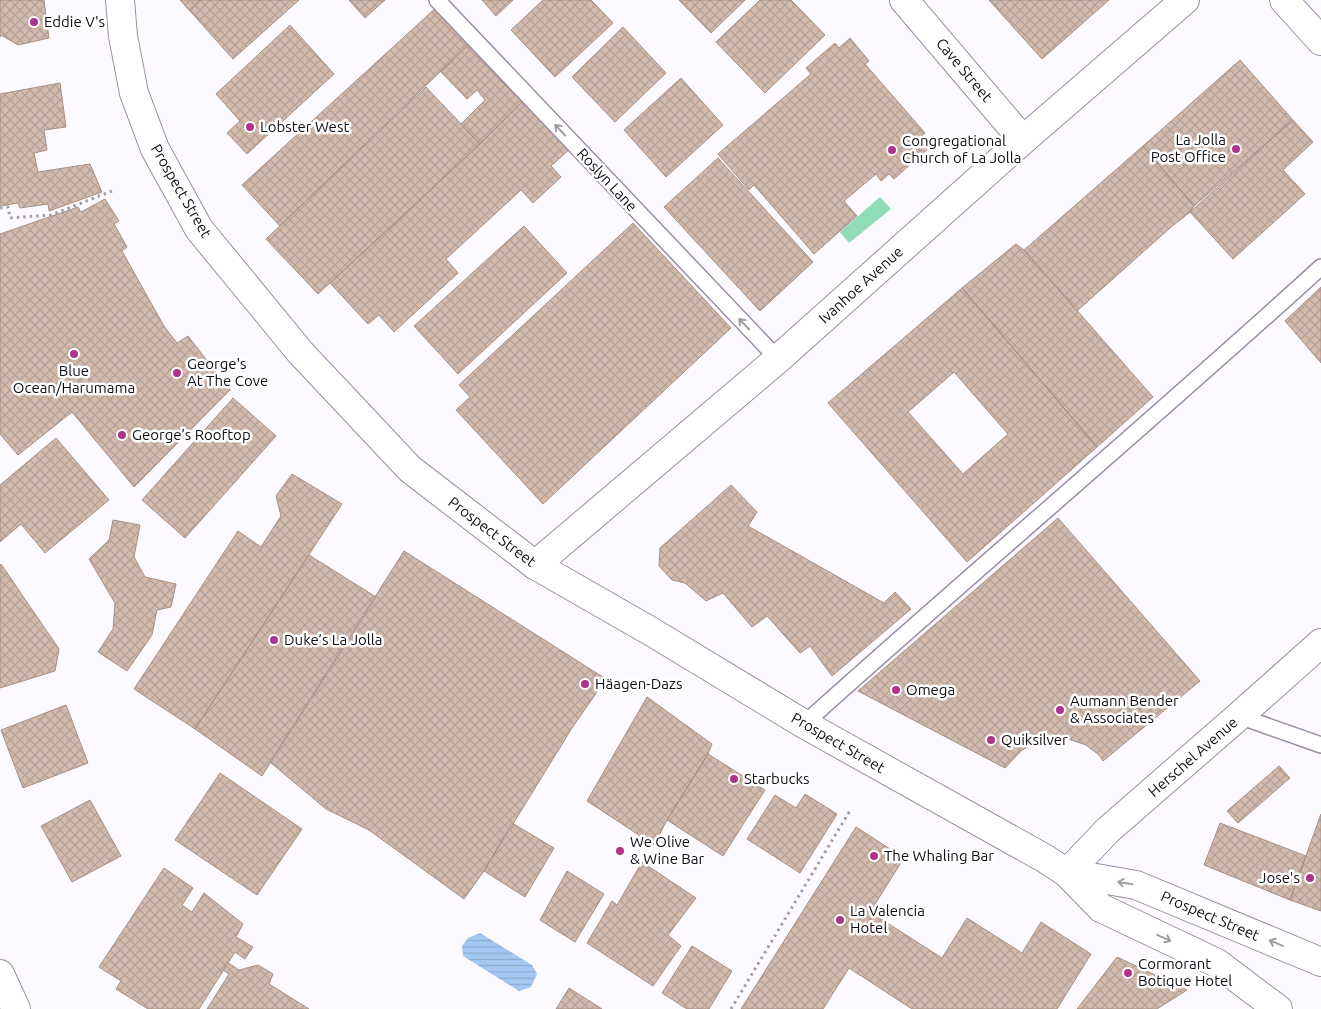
<svg xmlns="http://www.w3.org/2000/svg" width="1321" height="1009" font-family="Ubuntu,sans-serif">
<style>
.green{fill:#8fdcb7}
.water{fill:url(#water-rules)}
.building{fill:url(#building-cross-hatch);stroke:#a79084;fill-rule:evenodd}
.lines{fill:none;stroke-linecap:round;stroke-linejoin:round}
.service-casing{stroke:#9a8ea2;stroke-width:18}
.minor-casing{stroke:#9a8ea2;stroke-width:30}
.tertiary-casing{stroke:#9a8ea2;stroke-width:30}
.secondary-casing{stroke:#9a8ea2;stroke-width:30}
.path{stroke:#a19ea4;stroke-width:3;stroke-dasharray:2.5 4;stroke-linecap:butt}
.service{stroke:#fff;stroke-width:15}
.minor{stroke:#fff;stroke-width:28}
.tertiary{stroke:#fff;stroke-width:28}
.secondary{stroke:#fff;stroke-width:28}
.oneway{stroke:#a09ea1}
.poi-dot{fill:#ae3488;stroke:#fff;stroke-width:2}
.labels{text-anchor:middle;stroke-width:5;stroke-linejoin:round;paint-order:stroke}
.poi-label{font-size:15px;fill:#120d15;stroke:#fff;text-anchor:start}
.street-label{font-size:15px;fill:#120d15;stroke:#fff}
</style>
<defs>
<pattern id="water-rules" width="6" height="5" patternUnits="userSpaceOnUse" patternTransform="scale(1.25)"><rect width="6" height="5" fill="#a3c9f3"/><path d="M0 2.5h6" fill="none" stroke="#8babcf"/></pattern>
<pattern id="building-cross-hatch" width="8" height="8" patternUnits="userSpaceOnUse" patternTransform="scale(1.25)"><rect width="8" height="8" fill="#d3baae"/><path d="M0 0l8 8M0 8l8-8" fill="none" stroke="#b49f95"/></pattern>
</defs>
<rect width="100%" height="100%" fill="#fcfafe"/>
<path class="green" d="M880 197 891 209 849 243 840 232Z"/>
<path class="water" d="M480 933 532 965 537 974 531 987 519 991 463 956 462 946 468 938Z"/>
<path class="building" d="M0 0H44L49 38 18 45 1 35 0 37Z
M180 0H201L190 11Z
M201 0H299L233 59 190 11Z
M349 0H385L365 18Z
M482 0H513L496 16Z
M543 0H591L613 23 555 77 511 30Z
M679 0H745L711 33Z
M760 0H791L825 35 765 93 716 42Z
M989 0H1109L1042 59Z
M439 5 470 43 280 226 242 185Z
M290 25 334 74 247 154 227 133 240 121 216 94Z
M623 27 666 73 615 122 572 77Z
M850 38 869 61 865 64 925 133 920 137 929 148 894 179 889 174 881 181 876 174 844 201 857 216 814 254 754 185 749 190 718 154 811 74 806 68 835 43 839 48Z
M470 43 525 99 480 144 461 124 485 100 477 90 467 99 441 72Z
M1240 60 1293 120 1194 206 1143 146Z
M681 78 723 125 666 177 624 130Z
M60 83 66 127 44 130 47 150 34 153 38 172 90 164 102 192 49 211 48 204 20 208 18 203 0 206V94Z
M426 87 480 144 318 294 266 239Z
M525 99 572 147 551 166 561 177 533 203 521 190 446 259 458 273 394 332 379 315 368 324 330 283 465 158Z
M1293 120 1313 142 1283 170 1305 194 1233 259 1190 212Z
M1143 146 1194 206 1190 212 1170 228 1077 311 1024 250Z
M718 158 813 262 760 311 664 207Z
M105 199 119 221 114 224 127 247 122 251 164 326 177 343 188 336 230 390 134 487 72 412 18 455 0 434V234L78 207 81 212Z
M633 223 731 328 543 504 456 410 470 397 459 385Z
M524 226 567 273 458 374 414 326Z
M1016 244 1024 250 1153 397 1097 447 962 288Z
M1321 287V363L1285 321Z
M962 288 1097 447 967 562 828 403ZM954 372 1008 434 963 474 908 412Z
M233 398 276 436 185 538 142 500Z
M56 438 109 500 45 553 21 524 0 542V485Z
M292 474 342 504 195 729 134 689 238 531 261 547 281 516 276 496Z
M731 485 757 512 748 526 884 603 895 592 911 609 832 676 810 646 800 653 767 616 752 627 723 593 706 601 685 583 672 580 659 566 660 548Z
M1058 518 1200 681 1103 761 1099 755 1086 745 1065 738 1042 740 1022 750 1005 768 858 691Z
M113 520 140 525 134 557 145 577 176 584 171 607 157 610 152 635 127 671 98 652 113 629 115 603 89 559 109 540Z
M404 551 606 679 572 728 484 871 464 899 369 830 326 809 270 762Z
M309 555 376 597 262 776 195 729Z
M1 564 59 649 55 671 0 688V565Z
M647 697 712 744 708 754 667 820 654 845 587 801Z
M66 705 88 763 23 788 1 730Z
M708 754 765 790 723 856 667 820Z
M1279 766 1290 778 1238 823 1227 811Z
M220 773 302 829 257 895 175 840Z
M805 794 837 814 800 873 747 839 775 795 796 808Z
M90 800 121 856 72 882 41 826Z
M1321 814V911L1290 900Z
M512 823 554 848 525 897 484 871Z
M1220 823 1306 856 1290 900 1204 865Z
M856 827 904 858 870 912 942 958 967 918 1022 953 1041 922 1091 954 1057 1009H912L849 968 823 1009H741Z
M642 862 696 898 668 935 681 946 653 986 587 943 612 901 617 905Z
M164 868 193 888 182 905 192 912 204 893 243 924 236 937 253 947 245 959 235 952 199 1009H148L116 989 121 981 99 967Z
M567 871 604 894 575 942 540 920Z
M692 946 732 971 709 1009H687L662 993Z
M1117 957 1187 990 1157 1009H1077Z
M227 962 239 970 258 965 273 974 269 984 309 1009H207L229 974 223 970Z
M569 988 602 1009H556Z"/>
<g class="lines">
<defs>
<path id="service" d="M437 0 778 359
M1239 716 1321 745
M804 724C975 570 1151 422 1321 267"/>
<path id="minor" d="M904 0 1023 140
M1284 0 1321 41"/>
<path id="tertiary" d="M535 565 778 359 1023 140 1185 0
M1067 873 1108 830 1239 716 1321 643
M0 974 16 1009"/>
<path id="secondary" d="M120 0 123 36 134 93 155 149 199 229 300 352 410 469 535 565 652 632 804 724 1044 858 1067 873 1101 908 1217 963 1278 1009
M1067 873 1136 885 1321 962"/>
</defs>
<use href="#service" class="service-casing"/>
<use href="#minor" class="minor-casing"/>
<use href="#tertiary" class="tertiary-casing"/>
<use href="#secondary" class="secondary-casing"/>
<path class="path" d="M0 208 8 207 10 218 51 215 112 191
M731 1009 851 809"/>
<use href="#service" class="service"/>
<use href="#minor" class="minor"/>
<use href="#tertiary" class="tertiary"/>
<use href="#secondary" class="secondary"/>
</g>
<defs><path id="oneway-shaft" d="M-6 0H5M1.5-3L5.5 0L1.5 3" fill="none" stroke-width="1.6" stroke-linecap="round" stroke-linejoin="round" transform="scale(1.25)"/></defs>
<g class="oneway">
<use href="#oneway-shaft" transform="translate(560 130) rotate(-133)"/>
<use href="#oneway-shaft" transform="translate(744 324) rotate(-133)"/>
<use href="#oneway-shaft" transform="translate(1125 883) rotate(-170)"/>
<use href="#oneway-shaft" transform="translate(1164 938) rotate(25)"/>
<use href="#oneway-shaft" transform="translate(1276 943) rotate(-157)"/>
</g>
<g class="poi-dot">
<circle cx="34" cy="22" r="5"/>
<circle cx="250" cy="127" r="5"/>
<circle cx="1236" cy="149" r="5"/>
<circle cx="892" cy="150" r="5"/>
<circle cx="74" cy="354" r="5"/>
<circle cx="177" cy="373" r="5"/>
<circle cx="122" cy="435" r="5"/>
<circle cx="274" cy="640" r="5"/>
<circle cx="585" cy="684" r="5"/>
<circle cx="896" cy="690" r="5"/>
<circle cx="1060" cy="710" r="5"/>
<circle cx="991" cy="740" r="5"/>
<circle cx="734" cy="779" r="5"/>
<circle cx="620" cy="851" r="5"/>
<circle cx="874" cy="856" r="5"/>
<circle cx="1310" cy="878" r="5"/>
<circle cx="840" cy="920" r="5"/>
<circle cx="1128" cy="973" r="5"/>
</g>
<g class="labels">
<g class="poi-label">
<text x="44" y="27">Eddie V's</text>
<text x="260" y="132">Lobster West</text>
<text x="1226" y="145" text-anchor="end">La Jolla<tspan x="1226" dy="17">Post Office</tspan></text>
<text x="902" y="146">Congregational<tspan x="902" dy="17">Church of La Jolla</tspan></text>
<text x="187" y="369">George's<tspan x="187" dy="17">At The Cove</tspan></text>
<text x="74" y="376" text-anchor="middle">Blue<tspan x="74" dy="17">Ocean/Harumama</tspan></text>
<text x="132" y="440">George’s Rooftop</text>
<text x="284" y="645">Duke’s La Jolla</text>
<text x="595" y="689">Häagen-Dazs</text>
<text x="906" y="695">Omega</text>
<text x="1070" y="706">Aumann Bender<tspan x="1070" dy="17">&amp; Associates</tspan></text>
<text x="1001" y="745">Quiksilver</text>
<text x="744" y="784">Starbucks</text>
<text x="630" y="847">We Olive<tspan x="630" dy="17">&amp; Wine Bar</tspan></text>
<text x="884" y="861">The Whaling Bar</text>
<text x="1300" y="883" text-anchor="end">Jose's</text>
<text x="850" y="916">La Valencia<tspan x="850" dy="17">Hotel</tspan></text>
<text x="1138" y="969">Cormorant<tspan x="1138" dy="17">Botique Hotel</tspan></text>
</g>
<g class="street-label">
<text transform="translate(964 70) rotate(50)" y="5">Cave Street</text>
<text transform="translate(607 180) rotate(47)" y="5">Roslyn Lane</text>
<text transform="translate(181 191) rotate(60)" y="5">Prospect Street</text>
<text transform="translate(861 285) rotate(-42)" y="5">Ivanhoe Avenue</text>
<text transform="translate(492 532) rotate(37)" y="5">Prospect Street</text>
<text transform="translate(838 743) rotate(30)" y="5">Prospect Street</text>
<text transform="translate(1193 757) rotate(-41)" y="5">Herschel Avenue</text>
<text transform="translate(1210 916) rotate(23)" y="5">Prospect Street</text>
</g>
</g>
</svg>
